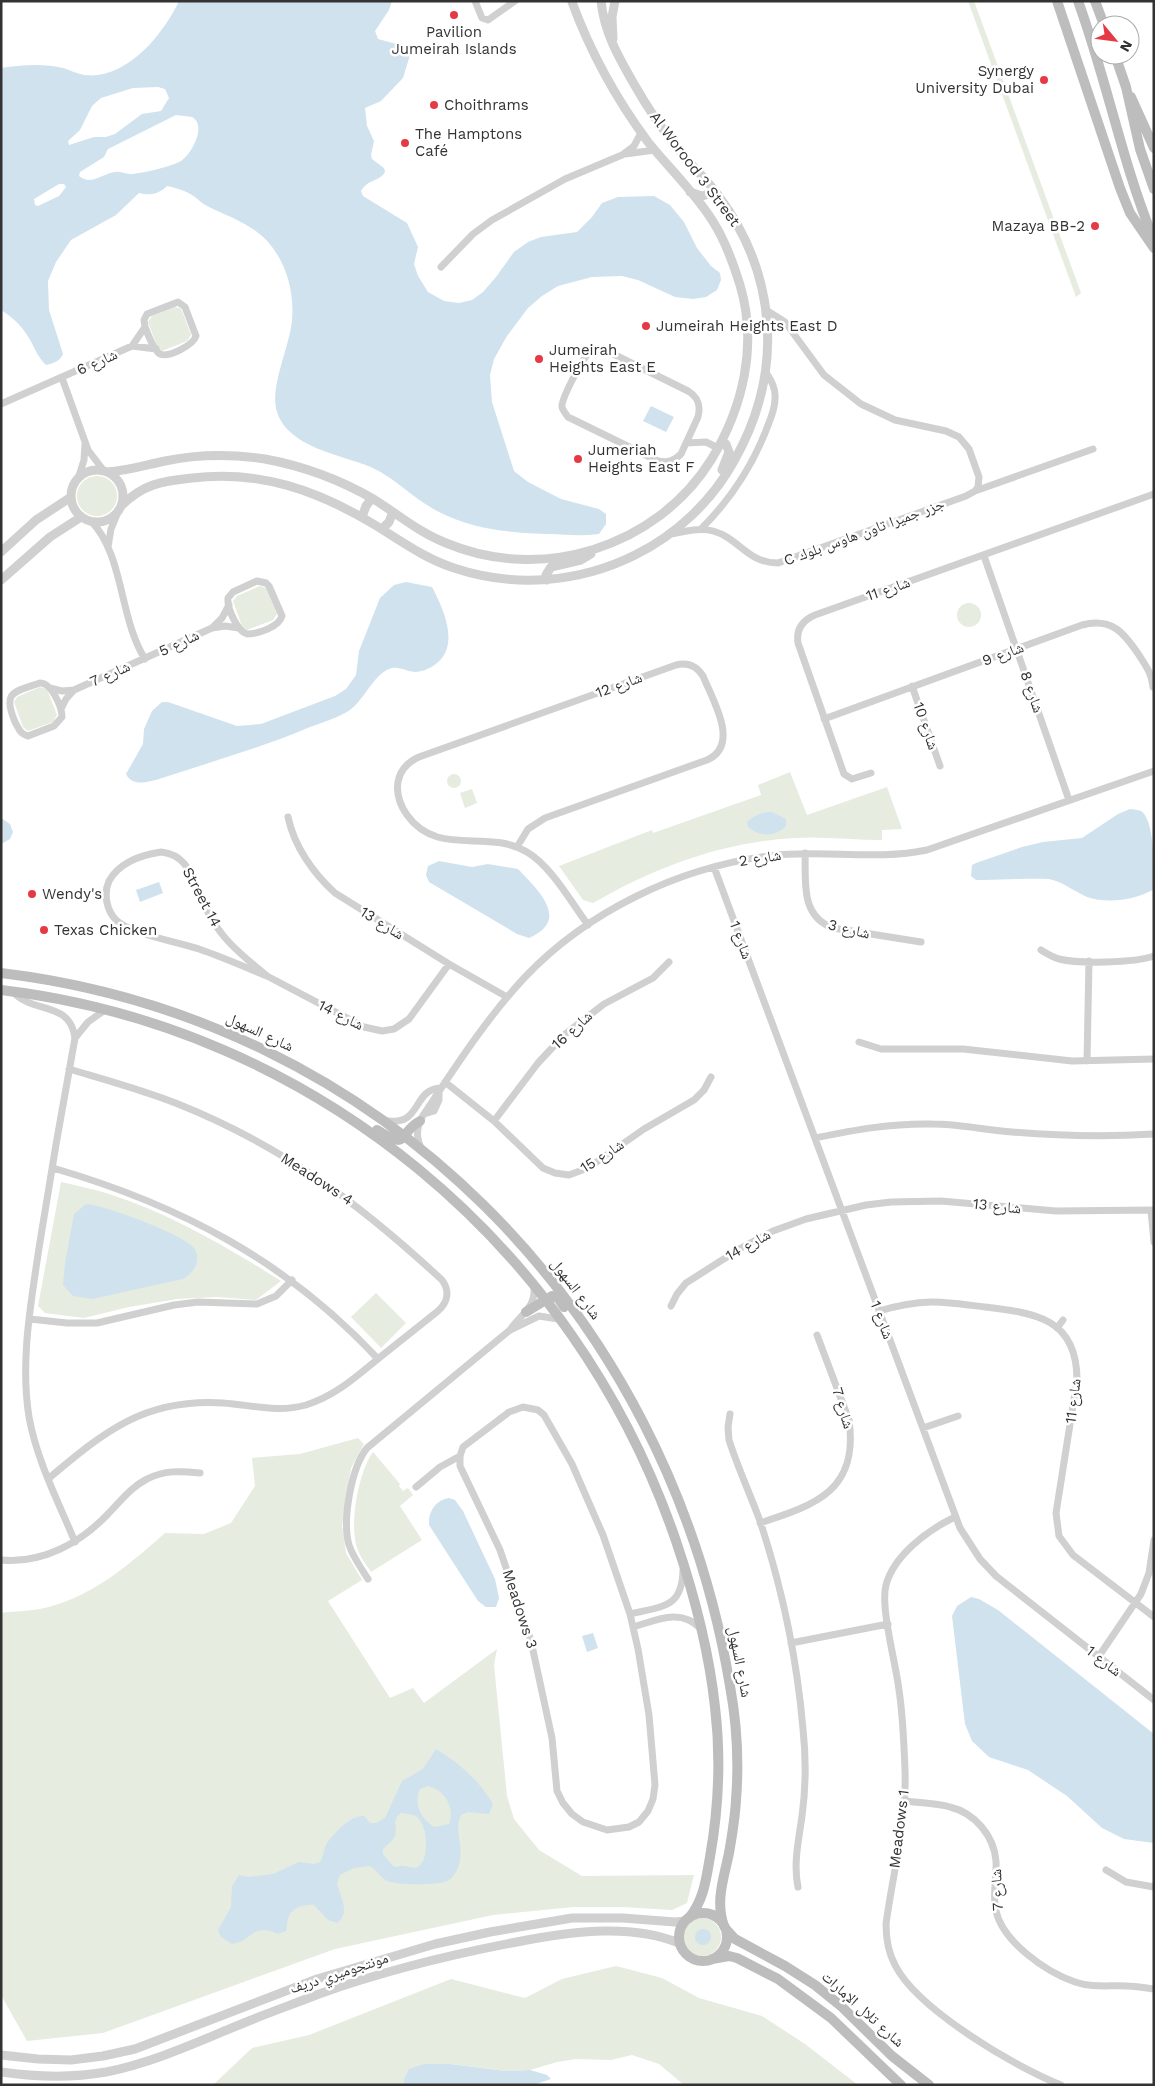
<svg xmlns="http://www.w3.org/2000/svg" width="1155" height="2086" font-family="'Work Sans','Noto Naskh Arabic',sans-serif">
<style>
.green{fill:#e6ecdf}
.water{fill:#cfe2ee;fill-rule:evenodd}
.lines{fill:none;stroke-linecap:round;stroke-linejoin:round}
.minor{stroke:#d0d0d0;stroke-width:7}
.tertiary{stroke:#d0d0d0;stroke-width:9}
.secondary{stroke:#bdbdbd;stroke-width:10}
.poi-dot{fill:#e63946;stroke:#fff;stroke-width:2}
.labels{text-anchor:middle;stroke-width:5;stroke-linejoin:round;paint-order:stroke}
.poi-label{font-size:15px;fill:#333;stroke:#fff;text-anchor:start}
.street-label{font-size:15px;fill:#333;stroke:#fff}
</style>
<rect width="100%" height="100%" fill="#fff"/>
<path class="green" d="M968 1H974L1081 293 1076 297Z
M174 307 180 308 182 311 191 335 187 341 162 351 157 346 148 322 152 316Z
M77 496a20 20 0 1 1 40 0a20 20 0 1 1-40 0Z
M260 586 266 588 268 591 277 614 273 620 247 630 242 626 233 601 237 596Z
M957 615a12 12 0 1 1 24 0a12 12 0 1 1-24 0Z
M40 687 46 689 48 692 57 715 53 722 28 731 23 727 14 702 17 697Z
M790 772 807 815 887 787 902 829 882 830V840C852 840 824 836 794 838 722 842 655 867 593 903L583 900 559 866 652 830 653 833 761 795 758 785Z
M447 781a7 7 0 1 1 14 0a7 7 0 1 1-14 0Z
M472 789 477 803 465 808 460 793Z
M61 1182C77 1186 94 1189 109 1194 171 1214 227 1247 281 1281L256 1300 217 1297 177 1299 129 1307 84 1318 45 1313 38 1306Z
M376 1293 406 1323 381 1348 351 1317Z
M358 1438 364 1444 351 1468 342 1526 346 1553 362 1580 328 1601 390 1698 413 1688 424 1703 497 1649 494 1665 507 1796 514 1819 539 1850 582 1876 694 1875 687 1903 672 1910 622 1907H574L493 1915 335 1949 103 2033 27 2041 1 1995V1613C17 1611 36 1611 52 1606 96 1594 132 1562 165 1533L204 1534 231 1523 255 1486 252 1458 300 1454Z
M373 1452 400 1484 399 1486 403 1491 408 1488 413 1495 400 1506 422 1540 371 1572C365 1563 358 1554 356 1544 350 1520 359 1471 373 1452Z
M683 1937a19 19 0 1 1 38 0a19 19 0 1 1-38 0Z
M616 1966 662 1978 699 1998 762 2016 805 2044 858 2085H684L659 2064 632 2055 611 2060 576 2059 557 2062 530 2070 506 2071 450 2064 404 2079 403 2085H213L252 2048 309 2035 451 1979 525 1998 562 1979Z"/>
<path class="water" d="M179 1H392L389 10 375 31 378 39 404 46 410 55 403 78 381 101 365 108 367 126 374 141 371 155 372 159 384 168 385 172C379 182 368 179 361 191L363 196 407 223 418 247 414 264 418 276 428 292 444 301 459 303 472 300 483 292 496 277 514 252 528 242 541 237 577 232 592 217 602 203 618 197 654 196 670 205 684 222 697 248 711 266 720 273 721 280 717 290 706 297 693 299 675 297 638 280 622 276 592 277 558 286 542 296 528 308 507 336 494 359 490 375 492 402 514 471 528 482 561 499 599 509 606 514V524L599 534C583 536 567 535 551 534 512 533 473 530 437 511 414 499 395 478 371 467 342 455 284 447 276 408 271 384 290 345 292 320 295 288 283 251 257 232 243 221 223 214 207 206 201 203 197 198 192 195 184 190 176 188 167 186 159 194 150 196 139 193L116 215 71 240 56 262 48 281 49 310 63 354C60 361 54 363 46 365 37 357 34 345 27 335 21 325 11 316 1 310V68C20 65 44 63 63 68 70 70 77 74 85 75 126 80 163 35 179 1ZM158 87 165 89 169 98 161 111 142 114 115 134 106 137H94L69 145 68 141 80 130 92 106 101 98 133 88ZM176 115C181 116 188 116 192 117 208 126 190 157 179 162 169 167 140 174 130 174 125 174 119 171 115 172 101 174 91 186 79 176L80 172 104 157 108 149ZM59 184H64L66 187 59 196 38 206 35 205 34 199Z
M651 406 674 417 666 432 643 421Z
M406 582 432 587C441 604 456 635 444 655 439 664 427 671 416 672 406 672 397 664 387 670 370 679 363 704 345 713 334 719 321 723 310 727 261 748 210 762 159 779 148 782 132 787 126 774L143 744 144 729 152 711 162 702H168L237 726 261 724 335 696 346 689 356 675 359 651 380 598 394 585Z
M1130 809C1133 809 1138 810 1141 811 1155 820 1154 870 1154 889 1137 900 1107 904 1087 897 1075 892 1062 881 1049 879 1027 878 1004 880 983 880H976L971 876 972 865 976 863 1022 847 1043 842 1082 838 1118 814Z
M772 812 786 819V826C775 837 760 837 748 827L747 822C755 815 762 812 772 812Z
M1 818 10 824 13 832 10 839 1 844Z
M439 861 472 867 488 864 518 869C538 890 571 920 529 938L517 934 429 882 426 875 428 866Z
M159 882 163 893 140 902 136 890Z
M86 1204C104 1205 182 1234 193 1247 203 1259 194 1273 183 1279L92 1299 73 1296 63 1285 65 1263 74 1214Z
M449 1498 455 1500 463 1511 495 1579 499 1598 496 1607H486L478 1601 429 1525C428 1511 436 1500 449 1498Z
M971 1597 979 1599 998 1610 1154 1734V1843L1124 1839 1102 1828 1067 1796 1028 1770 989 1757 972 1741 965 1724 952 1616 957 1606Z
M593 1633 598 1648 587 1652 582 1636Z
M436 1749C460 1764 479 1780 493 1804L489 1814 468 1812 461 1815C454 1831 463 1844 460 1860 459 1867 455 1876 449 1880 440 1886 397 1885 387 1881 380 1877 377 1870 370 1866L354 1868 340 1875 337 1883C340 1896 351 1913 337 1923L328 1920 314 1905C305 1904 290 1908 288 1919 287 1923 287 1927 286 1931L278 1934C252 1922 253 1941 232 1944L221 1937 218 1930 231 1907 232 1886 239 1875 248 1877 273 1874 299 1862 314 1864 320 1862C324 1856 323 1849 327 1843 334 1833 351 1815 364 1816L370 1823H376L385 1818 402 1781 423 1769ZM428 1786C445 1790 455 1807 449 1824L434 1827C421 1819 413 1804 420 1789ZM401 1813C408 1814 415 1814 419 1819 427 1828 429 1855 421 1864 414 1873 406 1862 397 1867L393 1866 383 1854V1849C387 1845 393 1841 395 1836 398 1827 391 1821 401 1813Z
M695 1937a8 8 0 1 1 16 0a8 8 0 1 1-16 0Z
M424 2064H450L506 2071 530 2070 547 2075 551 2079 533 2085H403L404 2079 409 2069Z"/>
<g class="lines">
<path class="minor" d="M475 1 482 18 488 20 515 1
M625 154 655 150
M441 267 473 234 492 220 565 179 622 155 634 146 641 133
M132 346 145 327 144 320 147 314 178 302 185 307 196 336C193 345 169 358 160 354 153 350 148 334 145 327
M599 349 605 350 688 391C698 397 701 405 698 417L681 454C674 461 668 463 658 461L568 417C566 414 563 411 562 407 561 399 582 360 588 354 592 351 595 350 599 349Z
M62 378 88 450 104 471
M1 404 132 346 156 349
M686 443 706 442 718 448
M78 479 84 460 85 444
M975 491 1093 449
M91 521C124 555 119 618 145 659
M701 529C729 501 750 470 765 433 769 422 775 411 775 399 776 388 771 380 765 371
M670 534C684 532 699 527 713 531 739 538 747 563 778 563L966 496 975 491 978 487 979 477 969 449 959 437 946 431 895 420 861 404 824 375 785 322 766 310
M108 547 111 529 118 512
M984 556 1069 800
M257 581 266 583 269 586 282 616C279 627 258 634 247 634 237 631 227 608 228 598L233 592Z
M212 628 225 626 239 628
M40 683C51 682 62 707 62 717L54 726 28 736C20 734 19 729 15 722 2 691 14 692 40 683Z
M912 686 940 766
M50 688 62 691 74 690 212 628 222 618 229 605
M61 709 66 699 74 690
M824 719 1082 625C1112 617 1124 633 1139 655 1146 666 1152 674 1153 687
M871 773 852 779 844 774 798 643C796 629 803 620 815 615L1154 494
M288 817C294 846 313 873 335 893L449 964 507 997
M517 847 528 829 545 818 707 760C741 745 712 699 703 676 696 665 687 662 676 665L419 757C408 762 400 770 398 782 396 794 400 805 407 815 438 858 487 828 527 852 551 866 571 902 588 925
M161 852C188 855 191 876 201 898 206 910 213 923 222 934 234 950 252 963 267 976 245 967 222 957 199 949 179 942 130 934 116 920 107 911 103 894 109 881 119 863 141 855 161 852Z
M805 853C806 882 800 916 833 928L921 942
M714 867 960 1528 980 1559 996 1576 1154 1700
M1041 950C1046 953 1052 957 1059 959 1079 964 1134 963 1154 956
M267 976 364 1027 382 1031 394 1029 409 1019 449 964
M14 993C35 1014 70 1001 75 1038 62 1108 50 1178 39 1248 31 1303 20 1361 29 1417 37 1461 58 1501 75 1542
M75 1038 88 1022 105 1010
M859 1042 881 1049H963L1072 1061 1154 1059
M1087 1061 1089 961
M445 1082 494 1121 543 1168 555 1173 569 1175 588 1168 644 1129 694 1100 704 1090 711 1077
M424 1114 434 1111 439 1100V1091
M383 1120C423 1129 411 1089 441 1088
M494 1121 538 1063 564 1035 604 1004 653 978 669 962
M815 1138C854 1130 892 1123 932 1124 959 1124 986 1130 1012 1132 1059 1136 1106 1137 1154 1134
M422 1150C416 1138 416 1129 422 1117 454 1069 485 1020 525 977 588 911 678 868 768 856 821 849 875 861 927 850L1154 771
M53 1168C180 1205 287 1261 378 1359
M1151 1211 1154 1242
M671 1306 677 1294 686 1283 741 1248 773 1231 806 1219 866 1205 891 1202 941 1201 1056 1211 1154 1210
M879 1311C922 1298 941 1301 985 1307 1035 1313 1077 1318 1077 1380L1056 1513 1059 1536 1073 1555 1154 1617
M30 1319 67 1323H97L174 1305 198 1302 257 1304 276 1296 292 1280
M1057 1328 1063 1320
M510 1330 539 1316 558 1319
M523 1407 538 1410 544 1415 572 1464 603 1535 630 1614 638 1649 649 1715 655 1785 653 1799 648 1811 639 1822 629 1827 607 1830 583 1822 572 1814 563 1803 557 1791 552 1738 531 1641 500 1550 460 1466V1456L463 1447 509 1412Z
M730 1414 728 1427 729 1440C738 1468 750 1494 760 1521 782 1588 797 1659 803 1729 806 1757 806 1787 802 1816 799 1839 793 1863 798 1887
M923 1428 958 1416
M48 1479C105 1431 145 1398 223 1403 252 1405 277 1413 306 1405 335 1396 356 1377 379 1358 399 1342 418 1327 438 1311 448 1302 450 1291 442 1280 360 1204 283 1146 178 1104 143 1090 106 1080 69 1069
M416 1487 440 1467 460 1456
M955 1517C928 1530 894 1555 886 1585 880 1607 896 1664 899 1690 903 1716 904 1743 905 1770 907 1822 893 1872 886 1924 886 1939 888 1952 895 1965 917 2009 1015 2067 1061 2085
M760 1523C815 1505 859 1491 849 1420L817 1335
M1 1560C42 1564 80 1543 107 1515 120 1502 131 1487 147 1479 164 1470 181 1471 200 1473
M368 1579C361 1568 353 1557 349 1545 342 1521 351 1468 367 1448L510 1330C520 1315 536 1308 534 1287
M630 1614C662 1606 682 1609 683 1570
M633 1627C657 1620 680 1608 700 1628
M791 1643 888 1624
M1099 1656 1141 1594 1149 1573 1154 1540
M905 1801C920 1803 936 1803 950 1807 975 1813 994 1836 996 1861 997 1878 992 1895 996 1911 1003 1942 1046 1972 1075 1982 1092 1988 1109 1985 1127 1986 1136 1986 1145 1988 1154 1989
M1106 1870 1126 1882 1154 1887"/>
<path class="tertiary" d="M613 39 612 17 615 1
M690 192 702 196 716 192
M722 441 726 444 729 452 722 470
M71 496a26 26 0 1 1 52 0a26 26 0 1 1-52 0Z
M107 472C127 471 145 465 165 461 198 454 232 454 265 459 303 466 341 480 375 500 399 515 420 533 446 543 541 583 656 548 711 460 743 408 758 345 740 285 733 262 725 240 712 220 694 192 669 168 648 142 617 100 590 51 572 2
M121 506C143 484 162 481 192 478 260 470 317 490 375 525 401 541 424 558 454 568 514 588 579 583 635 555 676 535 712 501 734 461 784 373 778 276 718 195 707 180 694 168 682 154 664 132 648 109 634 84 619 58 604 32 601 1
M362 517 366 506 372 498
M382 529 389 522 393 512
M1 552 36 520 71 497
M1 580 50 537 81 517
M547 580 546 575 551 567 581 560 591 554
M1 2055 38 2059 71 2060 103 2056 135 2049 317 1979 435 1944 490 1932 572 1918H623L675 1922 685 1921
M1 2072C36 2077 72 2078 106 2072 151 2063 193 2044 234 2027 262 2015 291 2005 319 1994 386 1970 457 1953 527 1940 576 1931 632 1924 679 1943"/>
<path class="secondary" d="M1057 1 1120 188 1130 213 1154 248
M1078 1C1107 80 1122 163 1154 240
M1095 1 1104 25
M1115 55 1126 87 1140 149 1154 189
M1131 97 1154 148
M1 973C382 1019 668 1312 730 1686 737 1724 739 1762 736 1800 735 1818 732 1836 729 1853 724 1878 715 1901 724 1926
M1 990C313 1027 575 1245 676 1541 694 1594 709 1651 715 1707 721 1757 719 1806 710 1857 706 1879 704 1900 689 1918
M377 1130C410 1151 397 1134 420 1121
M526 1312 552 1296 558 1298 564 1307
M679 1937a24 24 0 1 1 48 0a24 24 0 1 1-48 0Z
M725 1928 735 1939 785 1966 815 1985 841 2006 892 2056 929 2085
M712 1959 729 1956 737 1958 778 1979 831 2018 901 2085"/>
</g>
<g class="poi-dot">
<circle cx="454" cy="15" r="5"/>
<circle cx="1044" cy="80" r="5"/>
<circle cx="434" cy="105" r="5"/>
<circle cx="405" cy="143" r="5"/>
<circle cx="1095" cy="226" r="5"/>
<circle cx="646" cy="326" r="5"/>
<circle cx="539" cy="359" r="5"/>
<circle cx="578" cy="459" r="5"/>
<circle cx="32" cy="894" r="5"/>
<circle cx="44" cy="930" r="5"/>
</g>
<g class="labels">
<g class="poi-label">
<text x="454" y="37" text-anchor="middle">Pavilion<tspan x="454" dy="17">Jumeirah Islands</tspan></text>
<text x="1034" y="76" text-anchor="end">Synergy<tspan x="1034" dy="17">University Dubai</tspan></text>
<text x="444" y="110">Choithrams</text>
<text x="415" y="139">The Hamptons<tspan x="415" dy="17">Café</tspan></text>
<text x="1085" y="231" text-anchor="end">Mazaya BB-2</text>
<text x="656" y="331">Jumeirah Heights East D</text>
<text x="549" y="355">Jumeirah<tspan x="549" dy="17">Heights East E</tspan></text>
<text x="588" y="455">Jumeriah<tspan x="588" dy="17">Heights East F</tspan></text>
<text x="42" y="899">Wendy's</text>
<text x="54" y="935">Texas Chicken</text>
</g>
<g class="street-label">
<text transform="translate(695 169) rotate(53)" y="5">Al Worood 3 Street</text>
<text transform="translate(97 362) rotate(-24)" y="5">شارع 6</text>
<text transform="translate(864 532) rotate(-20)" y="5">C جزر جميرا تاون هاوس بلوك</text>
<text transform="translate(888 589) rotate(-19)" y="5">شارع 11</text>
<text transform="translate(179 643) rotate(-25)" y="5">شارع 5</text>
<text transform="translate(1003 654) rotate(-20)" y="5">شارع 9</text>
<text transform="translate(110 674) rotate(-24)" y="5">شارع 7</text>
<text transform="translate(619 685) rotate(-20)" y="5">شارع 12</text>
<text transform="translate(1032 692) rotate(71)" y="5">شارع 8</text>
<text transform="translate(926 726) rotate(71)" y="5">شارع 10</text>
<text transform="translate(760 858) rotate(-9)" y="5">شارع 2</text>
<text transform="translate(202 897) rotate(62)" y="5">Street 14</text>
<text transform="translate(382 923) rotate(32)" y="5">شارع 13</text>
<text transform="translate(849 929) rotate(13)" y="5">شارع 3</text>
<text transform="translate(741 940) rotate(70)" y="5">شارع 1</text>
<text transform="translate(341 1015) rotate(27)" y="5">شارع 14</text>
<text transform="translate(572 1030) rotate(-42)" y="5">شارع 16</text>
<text transform="translate(260 1032) rotate(25)" y="5">شارع السهول</text>
<text transform="translate(602 1156) rotate(-33)" y="5">شارع 15</text>
<text transform="translate(317 1179) rotate(33)" y="5">Meadows 4</text>
<text transform="translate(997 1206) rotate(6)" y="5">شارع 13</text>
<text transform="translate(748 1245) rotate(-29)" y="5">شارع 14</text>
<text transform="translate(576 1289) rotate(53)" y="5">شارع السهول</text>
<text transform="translate(882 1320) rotate(69)" y="5">شارع 1</text>
<text transform="translate(1073 1401) rotate(-83)" y="5">شارع 11</text>
<text transform="translate(843 1408) rotate(73)" y="5">شارع 7</text>
<text transform="translate(520 1609) rotate(72)" y="5">Meadows 3</text>
<text transform="translate(1104 1661) rotate(38)" y="5">شارع 1</text>
<text transform="translate(740 1662) rotate(79)" y="5">شارع السهول</text>
<text transform="translate(899 1829) rotate(-83)" y="5">Meadows 1</text>
<text transform="translate(997 1890) rotate(-93)" y="5">شارع 7</text>
<text transform="translate(339 1973) rotate(-18)" y="5">مونتجوميري دريف</text>
<text transform="translate(863 2009) rotate(42)" y="5">شارع تلال الإمارات</text>
</g>
</g>
<rect width="1155" height="2086" fill="none" stroke="#333333" stroke-width="5"/>
<g transform="translate(1115 40) rotate(119)"><circle r="24" fill="#ffffff" stroke="#adadad"/>
<path d="M0-4L9 19L0 12L-9 19Z" fill="#e63946"/>
<text y="-8" font-size="14" font-weight="bold" text-anchor="middle" fill="#333333">N</text>
</g>
</svg>
